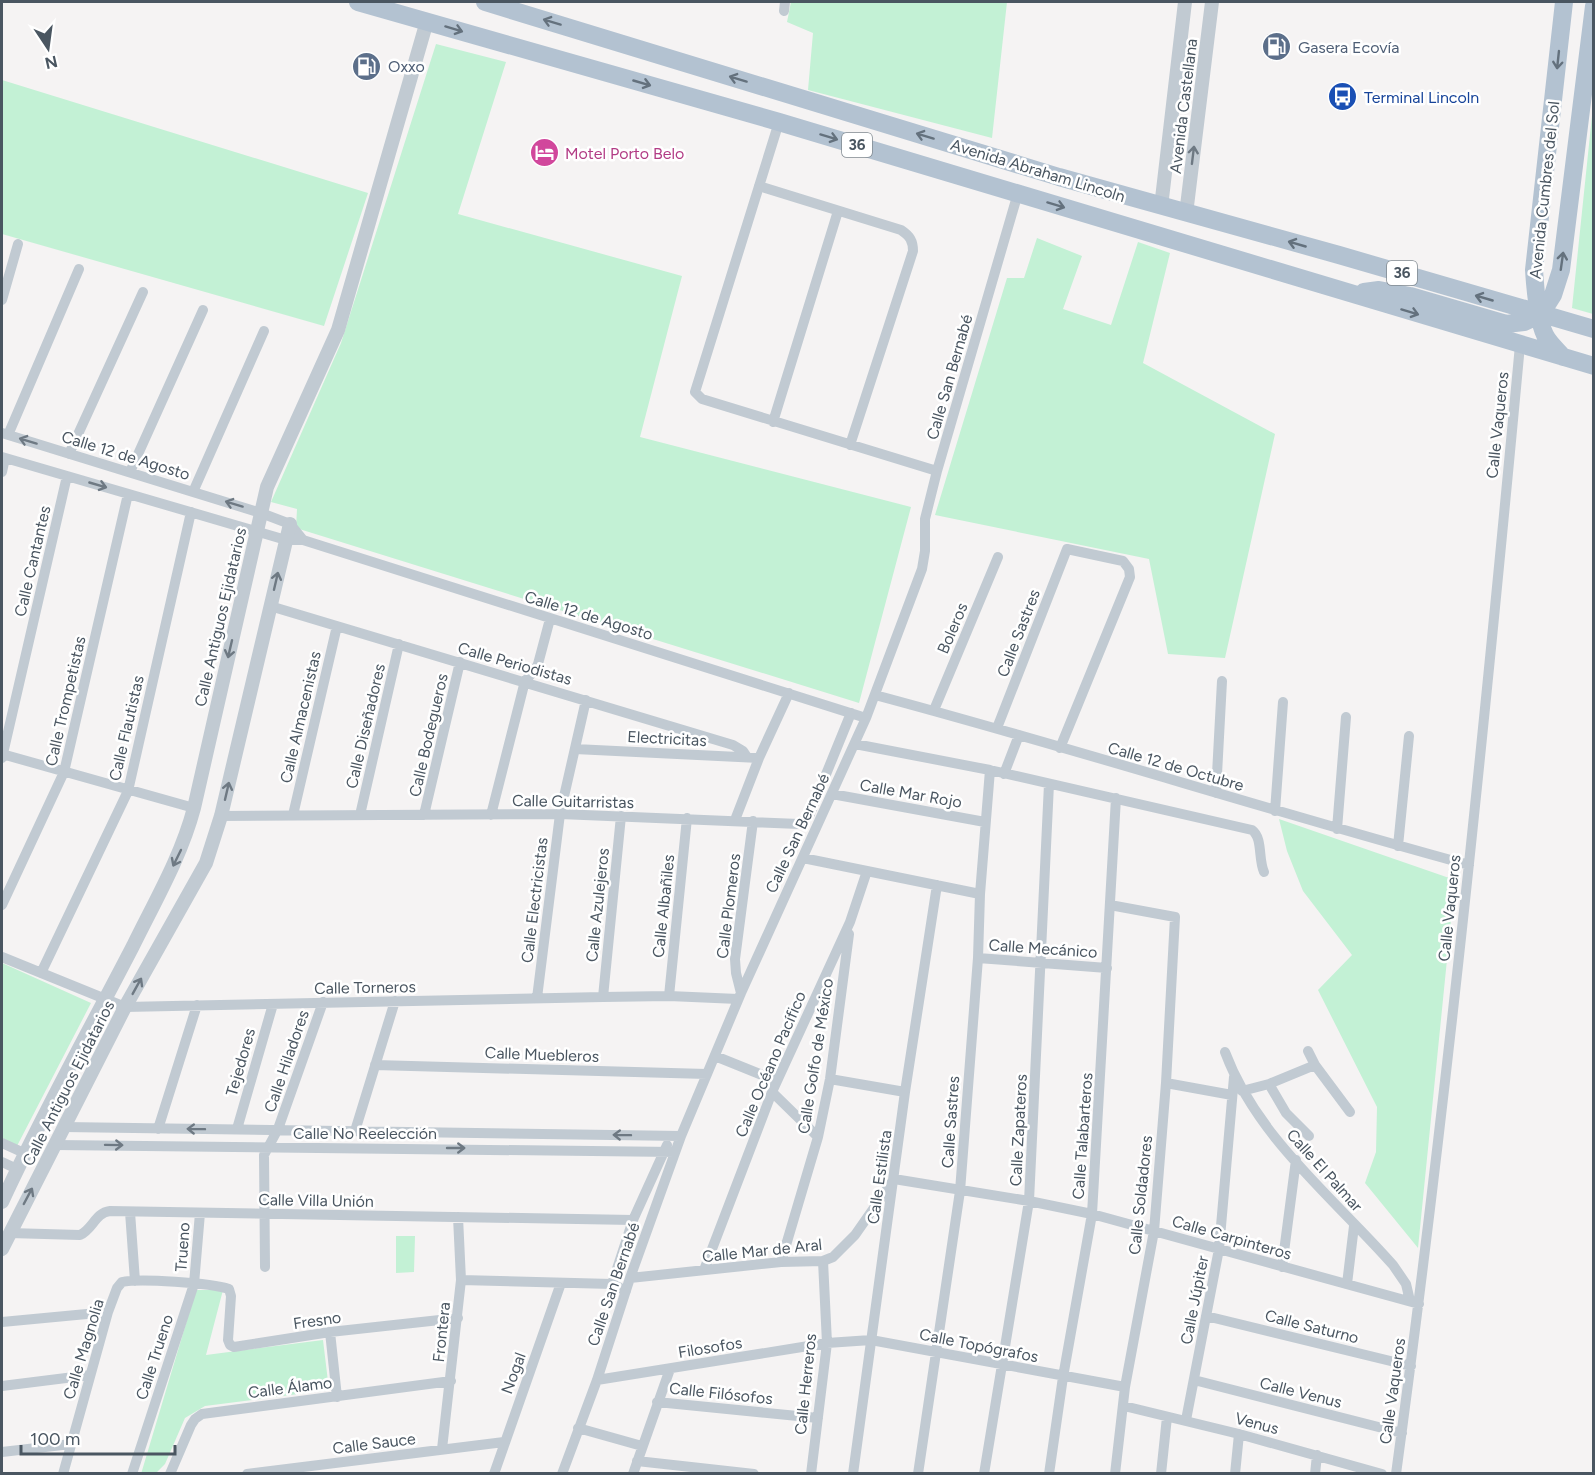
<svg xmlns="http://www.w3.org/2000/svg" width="1595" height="1475" font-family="Figtree,sans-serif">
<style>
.green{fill:#c3f1d5}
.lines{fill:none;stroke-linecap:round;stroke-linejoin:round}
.minor{stroke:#c1cad2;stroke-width:10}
.tertiary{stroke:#c1cad2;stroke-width:14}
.primary{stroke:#b3c2d1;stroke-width:18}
.oneway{stroke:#64717d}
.oneway2{stroke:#6e7983}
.labels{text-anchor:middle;stroke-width:5;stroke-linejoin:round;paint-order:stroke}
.shield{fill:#fff;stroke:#808990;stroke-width:1.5}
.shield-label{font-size:15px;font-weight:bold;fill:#4a5661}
.service-label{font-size:16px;fill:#4e5e75;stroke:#fff;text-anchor:start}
.transit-label{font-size:16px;fill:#164399;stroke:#fff;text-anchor:start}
.street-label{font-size:16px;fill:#4a5661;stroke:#fff}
.hotel-label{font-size:16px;fill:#b23c85;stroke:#fff;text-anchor:start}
</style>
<rect width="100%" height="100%" fill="#f5f3f3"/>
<path class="green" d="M791 2H1007L992 138 808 90 813 33 787 22Z
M436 44 506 62 458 214 682 276 640 437 911 507 859 703 296 528 297 509 271 502 341 343Z
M2 80 368 193 324 326 2 234Z
M1593 106 1594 314H1593L1572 308Z
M1037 238 1082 256 1063 309 1111 325 1138 242 1170 253 1143 363 1275 434 1225 658 1168 654 1149 559 935 515 1007 278H1024Z
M1279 819 1455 880 1418 1248 1365 1183 1376 1152 1377 1107 1318 990 1352 955 1303 891 1287 851Z
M2 963 91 1003 17 1146 2 1138Z
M396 1236H415L414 1272 396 1273Z
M196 1290H223L206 1355 323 1340 329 1390 205 1406 185 1418 165 1464 156 1473 141 1474Z"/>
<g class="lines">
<path class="minor" d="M784 11 785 2
M779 122 695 392 702 399 937 471
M759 186 901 230C910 236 913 241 913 251L850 445
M2 300 18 244
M773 422 838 211
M2 433 261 513 290 524 303 540
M8 435 79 269
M69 454 143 292
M2 457 286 540H303L866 718
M2 472 5 458
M130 472 203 310
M193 492 264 331
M270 606 733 745 743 751 747 757
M875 695C1074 748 1270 811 1469 865
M934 710 998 557
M997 728 1067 549 1123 561 1129 569 1130 577 1060 748
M855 744 990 770 1252 830C1263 838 1258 859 1264 872
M575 749 759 758
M2 754 194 808
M2 758 67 476
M1004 774 1019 735
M1216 793 1222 681
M832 794 985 822
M1275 811 1283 702
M293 815 337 626
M360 815 399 644
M424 815 460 662
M491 815 525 681 535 670 538 664 550 619
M221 816 560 814 799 824 809 816 851 713
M735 820 759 758 789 693
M1337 829 1346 717
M1398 846 1409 736
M803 858 980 894
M2 905 64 772 128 494
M1110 905 1175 917 1166 1083 1154 1231 1125 1387 1115 1474
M2 957 125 1007 603 997 669 996 738 999
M978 958 1107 968
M41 973 128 791 191 512
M741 993 736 973 735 959 753 821
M669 996 687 818
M603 997 621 816
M537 998 560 814 586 700
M1308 1051 1315 1065 1350 1112
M1225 1052C1257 1138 1334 1198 1393 1265L1406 1284 1410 1301
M715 1056 777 1081
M375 1065 707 1074
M830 1079 905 1092
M1166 1083 1232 1095
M1269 1084 1286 1113 1309 1136
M1242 1091 1269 1084 1315 1065
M772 1092 818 1137
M64 1127 681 1136
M158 1129 197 1005
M237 1129 273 1004
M355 1131 395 1001
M2 1143 24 1153
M55 1145 675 1152
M2 1162 17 1169
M894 1179 1029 1201 1092 1214 1419 1304
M130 1212 135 1281
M9 1233 80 1235C93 1229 95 1213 110 1211L633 1220
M781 1262 818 1137 830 1079 849 934
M265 1267 264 1155 278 1129 323 1002
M1282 1267 1296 1160
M704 1270 772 1092 850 922 867 871
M630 1278 781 1262 823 1261 833 1257 855 1235 892 1182
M461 1280 612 1284 626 1291
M612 1284 633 1220 667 1145
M1347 1284 1354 1226
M1206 1316 1411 1366
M2 1322 108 1312
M330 1332 337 1397
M597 1380 827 1343 871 1340 1125 1387
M1194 1380 1402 1433
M2 1386 90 1375
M657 1402 818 1418
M1124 1406 1239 1434 1382 1474
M1186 1420 1219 1249 1234 1077
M578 1428 642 1446
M442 1449 461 1280 458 1217
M2 1452 71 1444
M637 1461 754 1474
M63 1474 108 1312 117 1288 122 1282C139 1278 211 1283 229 1289L231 1296 228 1340 230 1345 234 1347 330 1332 458 1318
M132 1474 194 1284 200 1213
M170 1474 191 1425 195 1419 202 1414 451 1381
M247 1474 504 1442
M494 1474 561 1283
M562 1474 597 1380 630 1278 681 1136 741 993 866 718 922 569 925 551V519L937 471 1018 193
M633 1474 670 1369
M811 1474 827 1343 823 1261
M853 1474 905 1092 937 885
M918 1474 960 1191 978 958 980 894 990 770
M984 1474 1029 1201 1049 784
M1049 1474 1063 1377 1092 1214 1116 798
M1161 1474 1167 1417
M1235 1474 1239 1434
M1315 1474 1317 1455
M1396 1474C1447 1099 1485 722 1520 345"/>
<path class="tertiary" d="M1161 207 1185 2
M1186 214 1212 2
M2 1202C42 1115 89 1031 133 946 155 901 181 857 194 808L267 487 338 330 427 21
M2 1249 125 1007 206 863 221 816 290 524"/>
<path class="primary" d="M358 2 779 122 1594 366
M485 2 1059 177 1339 255 1594 329
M1364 292 1379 290 1410 296 1506 324 1524 322 1541 314
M1541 314 1553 295 1561 270 1594 6
M1563 357C1557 350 1549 343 1545 335 1538 321 1535 285 1534 270L1564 2"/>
</g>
<defs><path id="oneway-shaft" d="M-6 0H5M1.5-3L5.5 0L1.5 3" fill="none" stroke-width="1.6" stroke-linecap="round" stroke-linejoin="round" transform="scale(1.5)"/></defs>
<g class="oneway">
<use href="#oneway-shaft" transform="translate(552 22) rotate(-163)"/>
<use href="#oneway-shaft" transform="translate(454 29) rotate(17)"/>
<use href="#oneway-shaft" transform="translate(1558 60) rotate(96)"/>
<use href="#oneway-shaft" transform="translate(738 79) rotate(-163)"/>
<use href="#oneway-shaft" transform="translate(642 83) rotate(16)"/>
<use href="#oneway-shaft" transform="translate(925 136) rotate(-163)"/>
<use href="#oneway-shaft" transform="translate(829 137) rotate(17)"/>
<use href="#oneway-shaft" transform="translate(1056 205) rotate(17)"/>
<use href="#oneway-shaft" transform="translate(1297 244) rotate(-164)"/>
<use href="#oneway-shaft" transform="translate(1562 261) rotate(-82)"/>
<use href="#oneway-shaft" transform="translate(1484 298) rotate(-164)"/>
<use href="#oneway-shaft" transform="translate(1410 312) rotate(17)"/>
</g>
<g class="oneway2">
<use href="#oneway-shaft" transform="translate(1193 155) rotate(-83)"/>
<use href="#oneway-shaft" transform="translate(28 441) rotate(-163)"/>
<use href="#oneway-shaft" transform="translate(98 485) rotate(16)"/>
<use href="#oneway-shaft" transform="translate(234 504) rotate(-163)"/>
<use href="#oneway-shaft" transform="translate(276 581) rotate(-77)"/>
<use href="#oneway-shaft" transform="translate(230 649) rotate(103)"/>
<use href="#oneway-shaft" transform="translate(227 791) rotate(-77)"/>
<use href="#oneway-shaft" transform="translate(177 858) rotate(116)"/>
<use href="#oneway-shaft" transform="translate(137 986) rotate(-61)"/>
<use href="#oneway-shaft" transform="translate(196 1129) rotate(-179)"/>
<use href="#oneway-shaft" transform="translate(622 1135) rotate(-179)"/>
<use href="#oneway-shaft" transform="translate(114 1145) rotate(1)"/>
<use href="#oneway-shaft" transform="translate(456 1148)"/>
<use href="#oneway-shaft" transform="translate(28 1196) rotate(-62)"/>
</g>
<defs>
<symbol id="fuel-disc" viewBox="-11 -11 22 22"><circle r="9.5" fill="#5c6f8a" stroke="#fff"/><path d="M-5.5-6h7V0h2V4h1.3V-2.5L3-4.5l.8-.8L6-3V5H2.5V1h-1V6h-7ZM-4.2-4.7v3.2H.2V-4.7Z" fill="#fff"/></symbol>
<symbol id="bus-disc" viewBox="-11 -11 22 22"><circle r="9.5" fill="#1a4fb4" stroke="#fff"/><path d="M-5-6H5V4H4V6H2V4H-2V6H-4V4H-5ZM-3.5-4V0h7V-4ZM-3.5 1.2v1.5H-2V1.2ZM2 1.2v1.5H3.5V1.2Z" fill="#fff"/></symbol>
<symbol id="hotel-disc" viewBox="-11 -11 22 22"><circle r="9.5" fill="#d1479c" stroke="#fff"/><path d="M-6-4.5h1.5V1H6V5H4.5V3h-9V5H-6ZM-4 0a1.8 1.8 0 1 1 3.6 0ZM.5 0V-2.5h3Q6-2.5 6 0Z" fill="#fff"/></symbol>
</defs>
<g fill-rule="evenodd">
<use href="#fuel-disc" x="1260" y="30" width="33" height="33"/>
<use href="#fuel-disc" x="350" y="50" width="33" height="33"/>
<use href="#bus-disc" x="1326" y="80" width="33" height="33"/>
<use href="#hotel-disc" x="528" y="136" width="33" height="33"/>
</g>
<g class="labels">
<g class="shield">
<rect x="842" y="133" width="30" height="24" rx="4.5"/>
<rect x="1387" y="261" width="30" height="24" rx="4.5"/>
</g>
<g class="shield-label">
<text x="857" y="150">36</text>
<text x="1402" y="278">36</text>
</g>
<g class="service-label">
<text x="1298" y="53">Gasera Ecovía</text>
<text x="388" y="72">Oxxo</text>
</g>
<g class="transit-label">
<text x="1364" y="103">Terminal Lincoln</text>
</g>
<g class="street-label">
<text transform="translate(1183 106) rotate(-83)" y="6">Avenida Castellana</text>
<text transform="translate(1038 170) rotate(17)" y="6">Avenida Abraham Lincoln</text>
<text transform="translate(1544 190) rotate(-84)" y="6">Avenida Cumbres del Sol</text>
<text transform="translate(949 377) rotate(-74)" y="6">Calle San Bernabé</text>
<text transform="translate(1497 425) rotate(-84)" y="6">Calle Vaqueros</text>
<text transform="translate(126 455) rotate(17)" y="6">Calle 12 de Agosto</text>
<text transform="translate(32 561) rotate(-77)" y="6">Calle Cantantes</text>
<text transform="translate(589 615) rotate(17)" y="6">Calle 12 de Agosto</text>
<text transform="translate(220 617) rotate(-77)" y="6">Calle Antiguos Ejidatarios</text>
<text transform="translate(952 628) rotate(-67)" y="6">Boleros</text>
<text transform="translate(1018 633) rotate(-69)" y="6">Calle Sastres</text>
<text transform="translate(515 663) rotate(16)" y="6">Calle Periodistas</text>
<text transform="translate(65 701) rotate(-77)" y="6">Calle Trompetistas</text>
<text transform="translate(300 717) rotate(-77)" y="6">Calle Almacenistas</text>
<text transform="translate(365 726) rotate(-77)" y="6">Calle Diseñadores</text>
<text transform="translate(126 728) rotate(-77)" y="6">Calle Flautistas</text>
<text transform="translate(428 735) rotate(-77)" y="6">Calle Bodegueros</text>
<text transform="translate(667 738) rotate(3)" y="6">Electricitas</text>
<text transform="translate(1176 766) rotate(16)" y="6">Calle 12 de Octubre</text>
<text transform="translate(911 793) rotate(10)" y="6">Calle Mar Rojo</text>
<text transform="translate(573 801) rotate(1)" y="6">Calle Guitarristas</text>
<text transform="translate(797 833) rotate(-65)" y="6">Calle San Bernabé</text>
<text transform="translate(534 900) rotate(-83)" y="6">Calle Electricistas</text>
<text transform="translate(597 905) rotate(-84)" y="6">Calle Azulejeros</text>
<text transform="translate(663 906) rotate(-84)" y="6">Calle Albañiles</text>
<text transform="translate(728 906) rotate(-83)" y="6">Calle Plomeros</text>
<text transform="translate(1449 908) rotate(-84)" y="6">Calle Vaqueros</text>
<text transform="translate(1043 948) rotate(4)" y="6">Calle Mecánico</text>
<text transform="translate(365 987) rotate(-1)" y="6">Calle Torneros</text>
<text transform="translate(542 1054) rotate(2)" y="6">Calle Muebleros</text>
<text transform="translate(815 1056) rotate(-81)" y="6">Calle Golfo de México</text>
<text transform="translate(286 1061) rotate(-71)" y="6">Calle Hiladores</text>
<text transform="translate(240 1062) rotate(-74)" y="6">Tejedores</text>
<text transform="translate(770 1064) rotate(-67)" y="6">Calle Océano Pacífico</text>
<text transform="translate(68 1083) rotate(-63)" y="6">Calle Antiguos Ejidatarios</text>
<text transform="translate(950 1122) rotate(-86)" y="6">Calle Sastres</text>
<text transform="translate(1018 1130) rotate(-87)" y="6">Calle Zapateros</text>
<text x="365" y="1139">Calle No Reelección</text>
<text transform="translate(1082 1136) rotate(-86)" y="6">Calle Talabarteros</text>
<text transform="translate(1325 1170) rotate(48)" y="6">Calle El Palmar</text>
<text transform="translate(879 1177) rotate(-82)" y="6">Calle Estilista</text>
<text transform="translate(1140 1195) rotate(-84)" y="6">Calle Soldadores</text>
<text transform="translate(316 1200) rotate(1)" y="6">Calle Villa Unión</text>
<text transform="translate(1232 1237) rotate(16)" y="6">Calle Carpinteros</text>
<text transform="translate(182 1247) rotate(-86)" y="6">Trueno</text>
<text transform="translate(762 1250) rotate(-6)" y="6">Calle Mar de Aral</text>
<text transform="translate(613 1284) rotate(-71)" y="6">Calle San Bernabé</text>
<text transform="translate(1194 1300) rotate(-79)" y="6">Calle Júpiter</text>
<text transform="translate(317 1320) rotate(-8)" y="6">Fresno</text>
<text transform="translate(1312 1326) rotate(14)" y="6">Calle Saturno</text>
<text transform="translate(441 1332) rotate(-84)" y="6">Frontera</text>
<text transform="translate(979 1345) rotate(11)" y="6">Calle Topógrafos</text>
<text transform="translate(710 1347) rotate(-9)" y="6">Filosofos</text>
<text transform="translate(83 1349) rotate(-73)" y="6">Calle Magnolia</text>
<text transform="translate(154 1357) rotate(-72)" y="6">Calle Trueno</text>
<text transform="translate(513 1373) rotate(-70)" y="6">Nogal</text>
<text transform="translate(805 1384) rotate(-84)" y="6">Calle Herreros</text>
<text transform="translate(290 1387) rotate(-7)" y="6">Calle Álamo</text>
<text transform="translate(1392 1391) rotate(-82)" y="6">Calle Vaqueros</text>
<text transform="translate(1301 1392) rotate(14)" y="6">Calle Venus</text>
<text transform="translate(721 1393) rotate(6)" y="6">Calle Filósofos</text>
<text transform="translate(1257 1423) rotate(15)" y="6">Venus</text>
<text transform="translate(374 1443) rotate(-7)" y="6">Calle Sauce</text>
</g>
<g class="hotel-label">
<text x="565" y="159">Motel Porto Belo</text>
</g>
</g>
<rect width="1595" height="1475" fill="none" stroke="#4a5661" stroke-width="6"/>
<g transform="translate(48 48) rotate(167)" stroke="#ffffff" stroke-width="4.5" paint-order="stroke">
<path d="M0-4.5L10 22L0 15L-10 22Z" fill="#4a5661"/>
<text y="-9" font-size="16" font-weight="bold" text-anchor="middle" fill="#4a5661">N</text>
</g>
<path d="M21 1445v9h154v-9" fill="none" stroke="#4a5661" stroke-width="3"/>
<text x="30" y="1445" font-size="18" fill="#4a5661" stroke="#ffffff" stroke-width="4.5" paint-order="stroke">100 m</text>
</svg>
